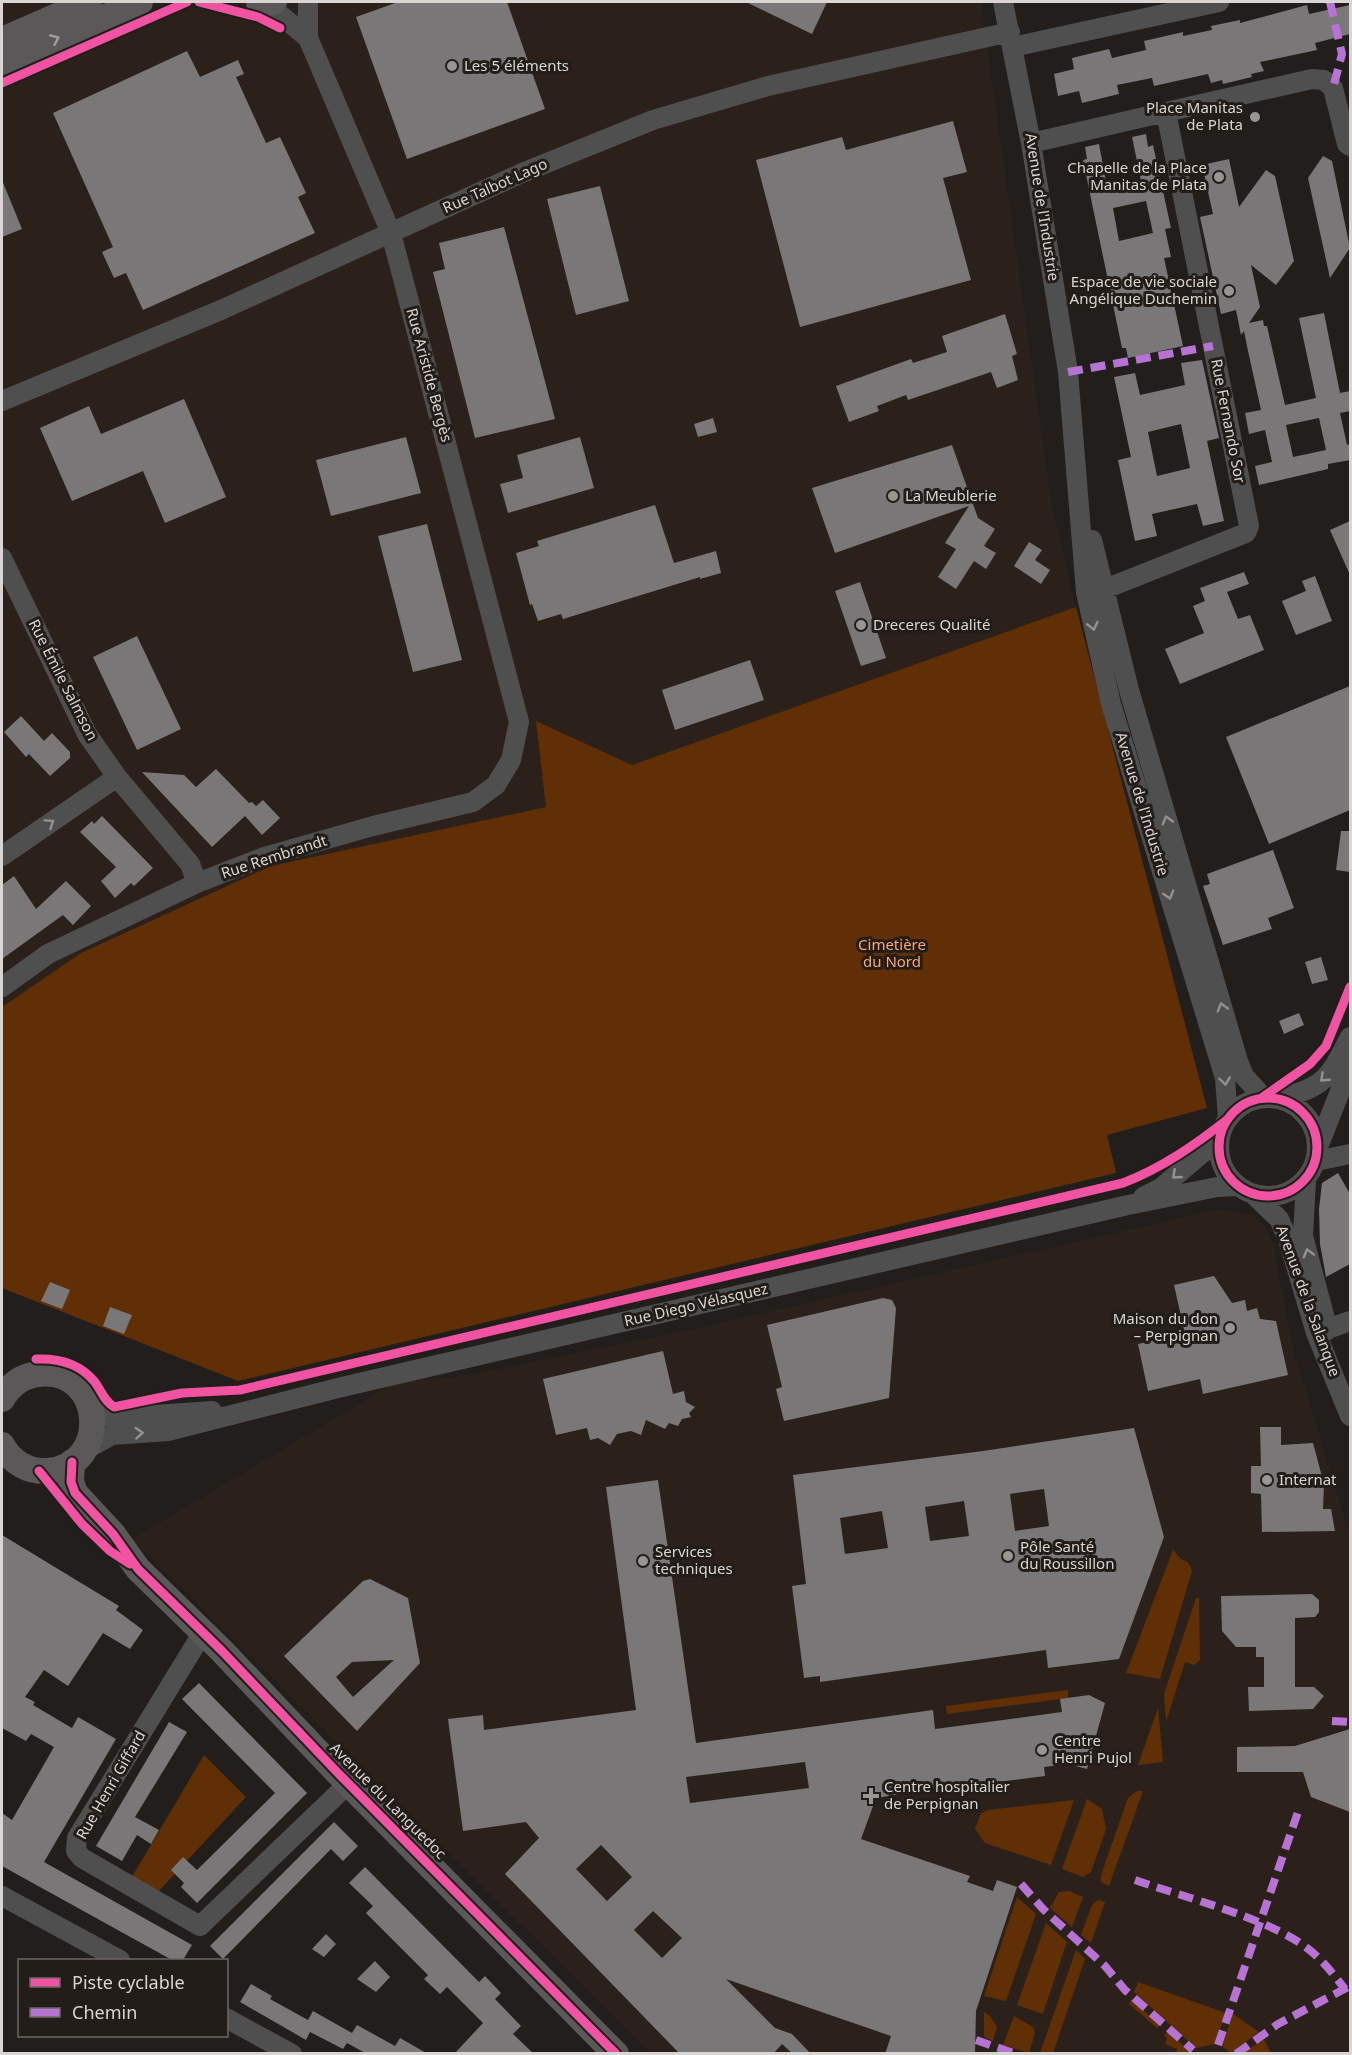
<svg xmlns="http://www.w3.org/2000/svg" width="1352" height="2055" font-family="'Noto Sans',sans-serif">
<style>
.built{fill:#2b211a}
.green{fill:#602f06}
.building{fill:#7a7778;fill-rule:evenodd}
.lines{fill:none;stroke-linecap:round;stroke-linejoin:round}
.minor{stroke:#504f4f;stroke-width:20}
.major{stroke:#5a5858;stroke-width:26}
.quiet{stroke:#b673d3;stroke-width:8;stroke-dasharray:15 8;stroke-linecap:butt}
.cycleway-casing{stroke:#231d1a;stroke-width:13}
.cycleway{stroke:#f153a3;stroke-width:9}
.oneway{stroke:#a09d9c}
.oneway2{stroke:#949291}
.poi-dot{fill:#999593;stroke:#231d1a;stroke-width:2}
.labels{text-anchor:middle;stroke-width:6;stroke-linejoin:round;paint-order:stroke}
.poi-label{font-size:15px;fill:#d9d5d3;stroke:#231d1a;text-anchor:start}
.street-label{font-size:15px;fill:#d9d5d3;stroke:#231d1a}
.park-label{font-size:15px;fill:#ffa66d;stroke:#231d1a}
</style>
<rect width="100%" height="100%" fill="#211e1c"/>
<path class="built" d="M2 2H981L1051 500 1076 607 632 765 537 721 546 807 271 866 81 953 2 1007Z
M1219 1209 1253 1215 1265 1225 1274 1245 1291 1341 1350 1536V2053H650L132 1539 398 1381 464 1376 701 1327Z"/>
<path class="green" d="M1076 607 1207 1108 1107 1135 1116 1173 238 1381 2 1288V1007L81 953 271 866 546 807 536 721 632 765Z
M1173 1550 1181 1559 1188 1562 1192 1571 1160 1679 1126 1673Z
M1196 1598H1199L1200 1660 1194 1665 1185 1662 1166 1722 1164 1694Z
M1068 1690V1698L947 1714 946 1706Z
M1158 1708 1163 1762 1138 1765Z
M204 1755 246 1797 159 1891 132 1877Z
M1137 1791H1143L1109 1886 1101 1882V1875L1128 1798Z
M1087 1799 1102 1809 1106 1829 1091 1872 1083 1877 1062 1869Z
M1074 1800 1051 1865 985 1843 975 1829 981 1813 988 1810Z
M1069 1891 1083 1897 1072 1927 1050 1908 1059 1892Z
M1017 1897 1036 1914 1006 2001 984 1996Z
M1098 1900 1105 1902 1091 1943 1081 1935 1092 1905Z
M1046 1923 1067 1942 1043 2014 1017 2005Z
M1076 1950 1085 1959 1053 2053H1040Z
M1138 1982 1226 2013 1215 2044 1196 2048 1134 1992Z
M1131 1999 1160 2025 1157 2028 1129 2004Z
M984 2012 990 2016 997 2027 993 2041 984 2037Z
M1233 2014 1259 2032 1231 2053 1222 2046Z
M1014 2016 1033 2027 1035 2033 1029 2053 1003 2045Z
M1168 2032 1192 2053H1176L1177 2049 1165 2044 1167 2038 1164 2035Z
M1264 2039 1271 2053H1243Z"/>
<path class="building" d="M398 2H507L545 109 407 159 356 17Z
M746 2H827L812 34Z
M1307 5 1309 14 1350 5V34L1315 43 1317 50 1260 62 1264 71 1251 74 1252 77 1223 84 1222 80 1211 83 1208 74 1154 86 1152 78 1117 85 1119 94 1082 103 1079 91 1058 96 1054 74 1074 69 1072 58 1109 49 1112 58 1146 50 1144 41 1183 32V36L1212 30 1211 26 1240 20V23Z
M187 51 200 77 238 60 244 74 236 77 266 143 280 137 306 193 298 197 315 233 143 310 126 273 114 278 102 252 113 247 53 113Z
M953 121 967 172 943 178 971 280 800 327 756 160 842 137 846 150Z
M1146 134 1148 147 1153 145 1171 228 1165 229 1171 257 1164 258 1183 346 1128 358 1126 348H1122L1083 160 1087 159 1085 147 1099 144 1107 187 1141 181 1132 137ZM1146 201 1153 233 1119 241 1113 208Z
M1323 156 1332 161 1350 248 1330 278 1308 178Z
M1229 159 1239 207 1266 170 1275 176 1294 261 1276 285 1251 265 1260 307 1249 323 1263 320 1264 326H1267L1285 405 1316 398 1299 318 1324 313 1340 393 1350 391V411L1340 413 1347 445 1350 444V460L1328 464V469L1259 485 1255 466 1272 462 1265 430 1249 434 1245 413 1261 410 1248 351 1244 331 1241 335 1236 310 1221 314 1200 217 1213 214 1202 165ZM1319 418 1326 450 1293 457 1286 425Z
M2 180 22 229 2 237Z
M600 186 629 301 576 315 547 199Z
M504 227 555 419 475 438 433 272 445 269 439 243Z
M1005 314 1017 354 1012 356 1018 380 997 388 991 372 908 400 906 395 877 406 879 411 849 422 836 386 911 359 913 363 947 352 942 336Z
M1202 360 1219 438 1207 441 1224 521 1203 526 1197 504 1152 514 1157 536 1135 541 1118 460 1131 457 1114 377 1135 373 1140 395 1185 385 1181 363ZM1181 424 1190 468 1157 476 1148 432Z
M184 399 226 497 165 523 143 471 72 501 40 428 89 406 101 434Z
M713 418 717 432 698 437 694 424Z
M406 437 421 493 331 516 316 460Z
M580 437 594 488 508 513 500 484 523 478 517 455Z
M952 445 978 518 995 529 984 546 996 553 986 569 974 561 956 589 938 577 956 549 945 543 969 506 835 553 812 488Z
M655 505 674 563 716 551 721 573 700 579V577L563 619 561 614 538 621 532 604 530 605 516 553 539 546 537 541Z
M1350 521V575L1330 530Z
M427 524 462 660 413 672 378 536Z
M1029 542 1042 550 1035 560 1050 570 1041 584 1014 566Z
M1244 572 1249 584 1227 592 1238 619 1250 615 1264 650 1180 684 1165 649 1204 633 1193 606 1205 601 1200 588Z
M1315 576 1332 621 1296 635 1282 601 1306 591 1302 581Z
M860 582 886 658 861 666 835 591Z
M137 636 181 729 137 750 93 657Z
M750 660 764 700 675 730 662 690Z
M1350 686V810L1269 844 1226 737Z
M21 716 44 741 52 733 70 752V758L50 776 29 754 26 757 4 732Z
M216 769 249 803 252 802 256 806 263 800 280 818 262 835 245 816 212 847 142 772 184 775 196 787Z
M102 816 153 868 134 886 131 883 115 898 101 881 116 867 80 832 92 821 94 824Z
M1341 831H1350V872L1336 870Z
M1273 850 1294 908 1268 918 1272 929 1223 945 1203 886 1210 884 1207 874Z
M14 876 36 909 66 881 91 906 73 925 63 915 2 959V885Z
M1321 957 1328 980 1312 984 1305 962Z
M1299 1013 1304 1025 1284 1034 1279 1021Z
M1338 1173 1350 1194V1264L1326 1277 1320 1244 1319 1209 1322 1183Z
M1214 1276 1232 1303 1245 1300 1247 1311 1257 1308 1260 1319 1276 1321 1288 1375 1203 1394 1200 1379 1148 1391 1138 1344 1185 1334 1174 1285Z
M50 1282 70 1290 62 1309 41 1301Z
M883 1298 892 1300 896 1308 889 1398 784 1421 776 1389 782 1387 767 1325Z
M110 1307 132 1315 124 1334 103 1326Z
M663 1351 673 1394 684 1391 686 1402 695 1407 689 1413 691 1417 682 1419 678 1426 669 1423 665 1429 646 1420 641 1435 631 1431 617 1434 610 1445 598 1438 590 1440 587 1428 556 1435 543 1379Z
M1260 1427H1281V1445L1313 1443 1324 1484 1323 1509H1331L1335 1531 1262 1532 1261 1494 1251 1493V1466H1261Z
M1134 1428 1164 1537 1119 1659 1048 1668 1046 1650 820 1682V1676L804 1678 792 1586 806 1584 793 1475 983 1451ZM1044 1489 1049 1526 1015 1531 1010 1494ZM964 1501 969 1536 930 1541 925 1507ZM882 1511 888 1548 845 1554 840 1518Z
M658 1480 696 1743 933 1710 935 1729 1062 1712 1060 1699 1089 1695 1105 1703 1087 1769 1068 1764 1044 1767 1045 1776 989 1783 990 1789 951 1794 950 1786 876 1798 861 1839 970 1876 967 1882 993 1891 997 1880 1017 1887 976 2011 975 2054H885L891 2036 726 1979 775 2028 792 2034 811 2054H793L782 2044 773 2054H680L505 1874 539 1838 526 1822 463 1831 448 1719 483 1715 484 1730 636 1710 606 1487ZM805 1762 809 1788 690 1803 686 1777ZM601 1845 632 1877 607 1901 576 1869ZM653 1911 682 1938 662 1958 634 1930Z
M2 1535 119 1606 116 1610 143 1630 130 1649 103 1633 68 1686 44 1670 25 1697 35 1702 33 1705 72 1728 78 1717 116 1739 44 1862 192 1945 183 1960H172L2 1866V1813L12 1820 54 1747 31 1734 26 1741 2 1728Z
M370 1579 408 1598 420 1663 357 1731 284 1656 363 1581ZM394 1660 353 1697 336 1677 352 1662Z
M1312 1594 1319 1600V1612L1315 1617 1295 1618V1687H1314L1324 1696 1313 1709 1249 1711 1248 1687H1264V1657H1256V1647H1236L1222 1631 1221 1596Z
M199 1683 307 1793 197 1903 181 1887 184 1883 171 1870 183 1857 197 1870 275 1793 182 1699Z
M169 1722 187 1732 135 1817 159 1830 151 1844 137 1835 122 1861 96 1846Z
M1350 1729V1812L1311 1797 1303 1772H1237V1747L1295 1746Z
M334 1822 358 1846 343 1861 331 1849 223 1959 210 1946Z
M365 1867 479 1982 485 1976 501 1993 495 1999 521 2026 513 2034 534 2054H454L483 2023 447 1987 440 1994 424 1979 428 1975 366 1913 373 1906 349 1883Z
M326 1934 336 1944 324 1957 312 1949Z
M375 1961 390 1977 376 1992 357 1979Z
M251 1984 272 1996 270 1999 308 2020 313 2011 352 2033 357 2025 395 2046 400 2038 428 2054H367L347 2043 343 2049 310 2032 306 2040 240 2002Z"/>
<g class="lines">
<path class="minor" d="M1003 2 1031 143 1068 372 1086 592 1111 704 1225 1078 1228 1119
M266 3 308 38
M1013 47 1219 2
M1031 143 1166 112
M2 401 221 310 522 173 653 120 768 86 1010 32
M1092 540 1129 690 1238 1061 1244 1076 1263 1097
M2 558 87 734 117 777 190 864 197 883
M1086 592 1115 585 1246 533 1249 526 1166 112 1312 79 1324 80 1333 88 1347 144 1350 146
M2 856 117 777
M2 987 48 954 197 883 264 857 373 826 473 802 496 785 511 760 519 722 391 233 308 38V2
M1219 1147a49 49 0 1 1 98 0a49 49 0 1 1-98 0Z
M1280 1098C1326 1087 1329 1077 1350 1037
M1318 1147 1350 1066
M1316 1161 1350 1154
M1306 1180 1303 1236 1328 1330
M1253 1194 1279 1219 1288 1239 1316 1333 1350 1416
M1143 1197 1161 1188 1220 1138
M1316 1333 1350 1321
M90 1404 111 1418 212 1411
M85 1450 112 1435 168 1431 342 1387 1128 1205 1217 1187 1238 1186
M202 1634 77 1838 76 1851 82 1858 200 1926 349 1783
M2 1896 120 1960
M226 2018 292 2054"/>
<path class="major" d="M259 2H274
M2 40 89 2
M2 63 140 2
M2 1399C10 1385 22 1376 38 1374 105 1366 112 1467 47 1471 28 1472 11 1462 2 1445
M72 1462 71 1482 75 1493 113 1534 138 1569 222 1651 336 1771 616 2054"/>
<path class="quiet" d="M1330 2 1342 54 1333 88
M1068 372 1213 346
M1332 1721 1350 1722
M1135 1880C1183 1897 1268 1918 1307 1948 1322 1959 1333 1974 1345 1989
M1021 1884 1043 1909 1105 1966 1125 1990 1193 2050
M976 2040 1016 2054
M1218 2045 1298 1812
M1236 2054 1278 2024 1350 1986"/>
<defs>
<path id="cycleway" d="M199 2 258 17 280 28
M2 83 187 2
M1263 1097 1310 1064 1326 1046 1350 987
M1219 1147a49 49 0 1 1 98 0a49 49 0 1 1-98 0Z
M36 1359C58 1358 79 1363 94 1381 102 1391 103 1400 114 1407L182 1393 240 1390 1123 1183C1162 1168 1195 1145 1228 1119
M72 1462 71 1482 75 1493 113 1534 138 1569 222 1651 336 1771 616 2054
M39 1471 82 1524 110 1551 130 1564"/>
</defs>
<use href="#cycleway" class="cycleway-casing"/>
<use href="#cycleway" class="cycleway"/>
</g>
<defs><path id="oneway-chevron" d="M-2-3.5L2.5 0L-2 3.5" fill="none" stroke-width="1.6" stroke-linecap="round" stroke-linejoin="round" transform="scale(1.5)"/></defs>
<use class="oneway" href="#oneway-chevron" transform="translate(55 39) rotate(-24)"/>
<g class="oneway2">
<use href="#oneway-chevron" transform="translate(1093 626) rotate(77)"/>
<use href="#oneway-chevron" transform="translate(1167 820) rotate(-106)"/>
<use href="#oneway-chevron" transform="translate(50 823) rotate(-34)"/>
<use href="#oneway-chevron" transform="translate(1169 895) rotate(73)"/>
<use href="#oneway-chevron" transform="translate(1222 1007) rotate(-106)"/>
<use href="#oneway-chevron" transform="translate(1324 1078) rotate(137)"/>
<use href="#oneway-chevron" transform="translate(1225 1081) rotate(82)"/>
<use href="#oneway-chevron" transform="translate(1176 1175) rotate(139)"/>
<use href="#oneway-chevron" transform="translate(1308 1253) rotate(-106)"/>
<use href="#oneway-chevron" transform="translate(139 1433) rotate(-4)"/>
</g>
<g class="poi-dot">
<circle cx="452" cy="66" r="6"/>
<circle cx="1255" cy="117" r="6"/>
<circle cx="1219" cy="177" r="6"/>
<circle cx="1229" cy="291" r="6"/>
<circle cx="893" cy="496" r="6"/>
<circle cx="861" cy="625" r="6"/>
<circle cx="1230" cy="1328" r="6"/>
<circle cx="1267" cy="1480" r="6"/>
<circle cx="1008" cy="1556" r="6"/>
<circle cx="643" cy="1561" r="6"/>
<circle cx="1042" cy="1750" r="6"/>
<path d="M868 1787h6v6h6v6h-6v6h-6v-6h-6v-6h6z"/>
</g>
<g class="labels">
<g class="poi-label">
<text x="464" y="71">Les 5 éléments</text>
<text x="1243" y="113" text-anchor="end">Place Manitas<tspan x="1243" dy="17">de Plata</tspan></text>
<text x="1207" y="173" text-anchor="end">Chapelle de la Place<tspan x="1207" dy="17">Manitas de Plata</tspan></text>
<text x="1217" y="287" text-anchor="end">Espace de vie sociale<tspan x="1217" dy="17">Angélique Duchemin</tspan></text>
<text x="905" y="501">La Meublerie</text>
<text x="873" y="630">Dreceres Qualité</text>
<text x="1218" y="1324" text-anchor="end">Maison du don<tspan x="1218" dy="17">– Perpignan</tspan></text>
<text x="1279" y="1485">Internat</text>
<text x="1020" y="1552">Pôle Santé<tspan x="1020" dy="17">du Roussillon</tspan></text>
<text x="655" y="1557">Services<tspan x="655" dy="17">techniques</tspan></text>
<text x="1054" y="1746">Centre<tspan x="1054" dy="17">Henri Pujol</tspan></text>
<text x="884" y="1792">Centre hospitalier<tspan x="884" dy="17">de Perpignan</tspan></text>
</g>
<g class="street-label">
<text transform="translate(495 186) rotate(-24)" y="5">Rue Talbot Lago</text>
<text transform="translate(1042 207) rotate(81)" y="5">Avenue de l'Industrie</text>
<text transform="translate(429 375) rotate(75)" y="5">Rue Aristide Bergès</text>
<text transform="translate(1228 421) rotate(79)" y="5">Rue Fernando Sor</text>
<text transform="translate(63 680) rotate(63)" y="5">Rue Émile Salmson</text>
<text transform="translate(1142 804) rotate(73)" y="5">Avenue de l'Industrie</text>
<text transform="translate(274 857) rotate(-18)" y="5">Rue Rembrandt</text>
<text transform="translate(1308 1301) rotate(70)" y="5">Avenue de la Salanque</text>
<text transform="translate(696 1305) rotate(-13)" y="5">Rue Diego Vélasquez</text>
<text transform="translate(111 1785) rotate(-60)" y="5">Rue Henri Giffard</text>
<text transform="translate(388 1801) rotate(45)" y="5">Avenue du Languedoc</text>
</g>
<g class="park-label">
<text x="892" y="950">Cimetière<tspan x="892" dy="17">du Nord</tspan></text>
</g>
</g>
<rect width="1352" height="2055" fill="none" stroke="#d9d5d3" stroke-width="6"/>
<rect x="18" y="1959" width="210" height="78" fill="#231d1a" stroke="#6c6764" stroke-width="1.5"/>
<rect x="30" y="1978" width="30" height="9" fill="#f153a3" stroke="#6c6764" stroke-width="1.5"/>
<text x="72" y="1989" font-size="18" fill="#d9d5d3">Piste cyclable</text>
<rect x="30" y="2008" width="30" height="9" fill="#b673d3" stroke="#6c6764" stroke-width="1.5"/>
<text x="72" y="2019" font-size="18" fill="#d9d5d3">Chemin</text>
</svg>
